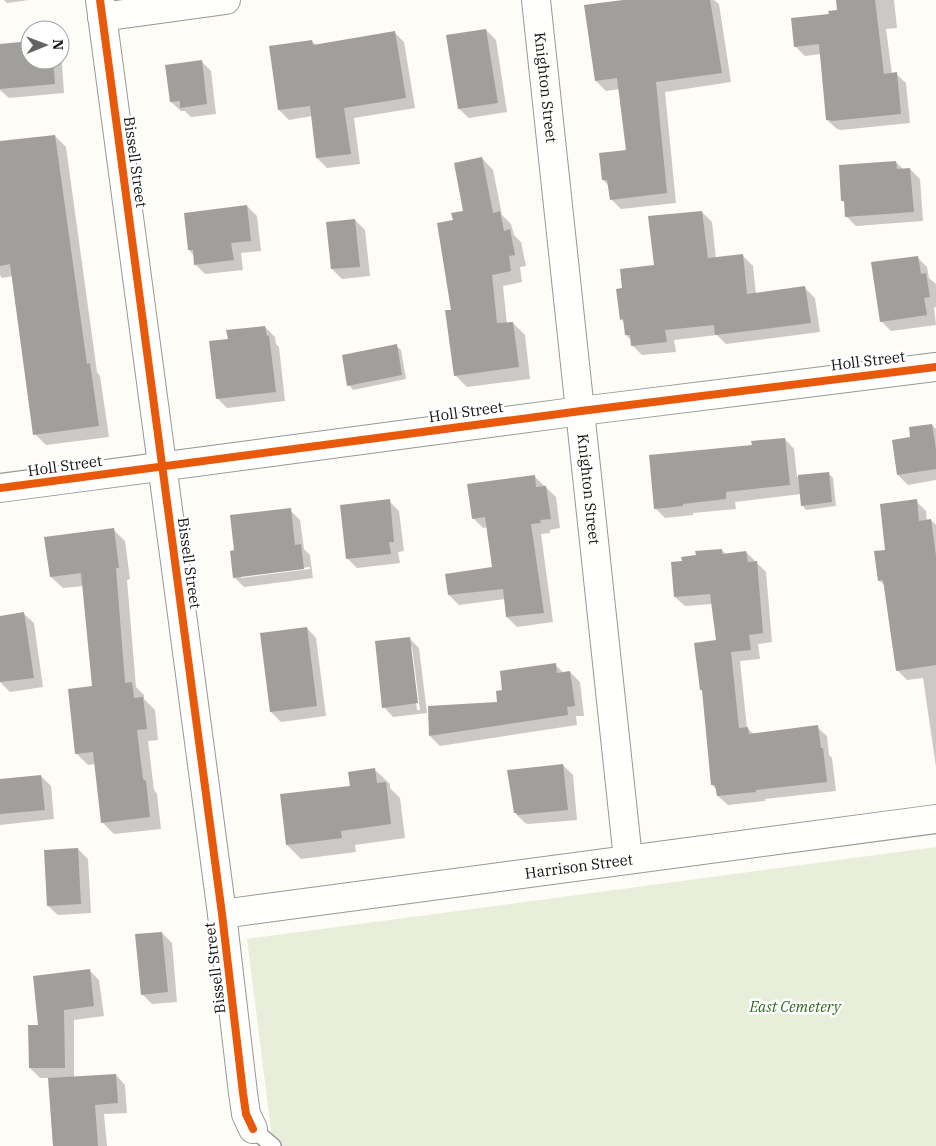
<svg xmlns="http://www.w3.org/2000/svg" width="936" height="1146" font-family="'IBM Plex Serif',serif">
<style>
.cemetery{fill:#e9eedb}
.shadow{fill:#0003;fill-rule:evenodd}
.building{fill:#a19f9c}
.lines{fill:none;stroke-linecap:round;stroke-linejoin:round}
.service-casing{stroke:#979795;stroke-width:18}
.minor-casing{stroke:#979795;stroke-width:30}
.service{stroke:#fffffe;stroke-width:15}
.minor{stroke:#fffffe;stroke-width:28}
.cycleway-casing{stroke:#fff;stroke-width:11}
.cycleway{stroke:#e8590c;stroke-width:8}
.labels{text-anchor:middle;stroke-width:5;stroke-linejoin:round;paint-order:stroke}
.street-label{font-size:15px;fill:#111;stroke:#fff}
.park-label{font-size:15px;font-style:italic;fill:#2f6b1f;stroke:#fff}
</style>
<rect width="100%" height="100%" fill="#fdfcf7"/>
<path class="cemetery" d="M936 847V1146H273L247 939Z"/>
<path class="shadow" d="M4 0H29L7 3Z
M674 0H714L719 4 731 82 665 92 676 203 621 209 611 199 609 186 603 180 627 151 620 89 606 91 596 81Z
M837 0H894L897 28 886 29 892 74H896L906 83 910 123 841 130 837 129 827 120 821 54 805 56 795 46 830 16 839 11Z
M486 30 496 40 507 112 469 118 459 109Z
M394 32 404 42 415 108 354 118 360 164 327 168 317 158 312 116 289 120 279 110 312 41 318 47Z
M30 42V60H60L61 50 64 93 9 98 0 90V45Z
M201 61 211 71 216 114 191 117 185 111H181L171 102Z
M55 136 66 147 97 372 100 376 109 437 46 445 35 434 13 276 2 278 0 275V143Z
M482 158 493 170 502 215 511 224 514 235 521 242 526 266 520 267 522 282 503 286 507 324 513 323 525 335 530 379 467 387 455 375 452 311 454 221 464 212Z
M896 162 904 170 910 169 920 179 923 221 856 226 846 216 845 203 843 201Z
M247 206 257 216 261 251 241 253 243 270 205 274 196 265 194 256 189 250Z
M702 212 712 222 716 259 743 256 753 266 756 294 805 288 815 298 820 332 726 344 717 335 674 340 676 352 642 355 632 345 631 340 626 335 625 323 621 319 624 290 655 267Z
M355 220 365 230 370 276 342 279 332 269Z
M917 257 927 267 929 278 936 284V307H934L936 325 891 331 881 321Z
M265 327 275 337 276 344 279 347 285 401 227 408 217 398 229 340Z
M396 346 401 350 406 379 353 390 349 385Z
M932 425 936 429V480L908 485 898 475 893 441 911 438Z
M785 439 794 449 797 477 828 473 833 478 836 506 806 510 802 505 801 494 735 502 736 509 693 513V515L665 518 655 508 753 446Z
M535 477 556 497 560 528 550 530V533L541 534 553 622 517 627 507 617 505 599 459 605 449 595 494 568 488 527 483 528 473 518Z
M389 501 399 511 404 551 398 552 400 563 357 568 347 558Z
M916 501 926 511 927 521 931 520 936 525V767L923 678 907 680 897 670 885 586 879 580 886 551Z
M290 510 300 520 304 549 310 555 313 578 244 587 234 577ZM310 567V569L241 578V575Z
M113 529 125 541 130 579 127 580 136 687 144 695V699L155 710 158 740 148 741 154 790 157 794 161 829 114 834 102 822 96 764 88 765 76 753 93 687 84 586 63 588 51 577Z
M722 550 726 554 746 552 766 572 772 642 758 644 760 659 740 661 747 728 754 734 817 727 827 736 829 755 832 758 836 791 765 799V801L728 805 718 796 717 790 712 785 704 692 701 690 717 641 712 604 685 606 675 597 672 563 683 562Z
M24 614 34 623 43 687 10 692 0 682V617Z
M307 628 316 638 326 716 281 722 271 712Z
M409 638 419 648 427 713 393 717 384 707ZM410 647H412L420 710H417Z
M555 665 564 673 570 672 580 682 584 716H576L577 725 440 746 430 736 498 703 504 691Z
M563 765 573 775 577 820 528 824 525 823 515 813Z
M375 770 390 784V788L400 798 405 838 355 845 356 852 301 859 287 845 351 787Z
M41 776 51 786 54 819 0 825V780Z
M78 849 88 859 91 913 58 915 48 906Z
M162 933 172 943 177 1002 152 1004 143 995Z
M89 970 99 980 104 1016 74 1020V1078L116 1075 125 1085 127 1113 104 1114 107 1146H53L49 1078H40L30 1068 40 1026Z"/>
<path class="building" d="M623 0H710L722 73 656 82 667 193 610 200 607 180H602L599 153 626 150 617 78 595 81 584 5Z
M836 0H875L884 74 897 72 901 114 831 121 830 120H826L819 44 794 47 791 18 829 14 828 11 837 10Z
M486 29 498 103 458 109 446 35Z
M395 31 406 98 344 108 351 154 316 158 310 106 278 110 269 46 312 40 313 45Z
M30 41V60H53L55 84 0 89V44Z
M202 60 207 104 180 108V101L170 102 165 65Z
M55 135 87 364 90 363 99 426 33 435 10 264 0 266V141Z
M482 157 493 213 500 211 504 231 510 229 515 255 509 256 511 271 492 275 497 323 513 322 519 367 454 376 445 310H451L437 223 453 220 451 213 463 211 454 163Z
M896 161 897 169 910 168 914 212 845 217 844 201H841L839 165Z
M247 205 251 241 231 243 234 260 194 265 193 250H188L184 213Z
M702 211 708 258 743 254 747 294 805 286 811 323 715 335 714 325 665 330 667 342 631 346 630 335H625L623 319 620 320 616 289 622 288 620 269 654 265 648 216Z
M355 219 360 267 331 269 326 222Z
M918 256 921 274 926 273 930 297 924 298 927 315 880 322 871 262Z
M265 326 267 336 269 335 276 392 216 399 209 341 228 339 226 330Z
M397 344 402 375 347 386 342 355Z
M932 424 936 449V469L897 475 892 440 910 437 909 427Z
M785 438 790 485 726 492V499L683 504V506L654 509 649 455 752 445 751 441Z
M829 472 832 502 801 506 798 475Z
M535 475 536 487 546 486 551 519 540 520 541 523 531 524 544 613 506 617 503 589 448 595 445 574 492 567 485 517 472 519 467 484Z
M390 499 394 542H389L391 554 346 559 340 505Z
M917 499 919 521 931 519 936 556V665L896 671 883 580 878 581 874 551 885 550 880 504Z
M291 508 295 545 301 544 304 569 233 578 230 551 234 550 230 515Z
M114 528 119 568H116L125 683 132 682 134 698 143 697 147 729 137 730 143 779 146 781 150 817 101 823 93 752 75 754 68 689 92 686 81 573 50 577 44 537Z
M722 549V554L746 551 748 562 757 561 763 633 749 635 751 650 731 652 739 728 748 727 749 734 818 725 821 748H823L827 782 756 790V792L717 796 715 785H711L702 690H700L694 643 716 640 710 594 674 597 671 562 682 561 681 557 696 555 695 551Z
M24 612 34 678 0 682V616Z
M307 627 317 706 270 712 260 633Z
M410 637 418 703 382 708 375 641Z
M556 663 557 673 570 671 575 706 567 707 568 715 429 736 428 706 497 702 496 691 502 690 500 671Z
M563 764 568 810 517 815V813H514L507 770Z
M375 768 377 783 386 782 391 824 341 831 342 838 286 845 280 794 350 786 348 772Z
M41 775 45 810 0 814V779Z
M78 848 81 904 47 906 44 850Z
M162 932 168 992 141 995 135 934Z
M90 969 94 1006 64 1010 65 1068H29L28 1025H38L33 976Z
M116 1074 118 1103 95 1105 98 1146H53L48 1078Z"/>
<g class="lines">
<defs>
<path id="service" d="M253 1129 273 1146"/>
<g id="minor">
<path d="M100 0 222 914 243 1093 246 1114 253 1129"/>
<path id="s1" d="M536 0 628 859"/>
<path d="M102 17 226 0"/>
<path d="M0 488 581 411 936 367"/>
<path id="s2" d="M222 914 936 819"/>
</g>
</defs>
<use href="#service" class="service-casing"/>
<use href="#minor" class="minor-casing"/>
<use href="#service" class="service"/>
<use href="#minor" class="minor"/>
<defs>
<path id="cycleway" d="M100 0 222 914 243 1093 246 1114 253 1129
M0 488 581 411 936 367"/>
</defs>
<use href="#cycleway" class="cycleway-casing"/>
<use href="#cycleway" class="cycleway"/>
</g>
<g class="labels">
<g class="street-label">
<text dy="5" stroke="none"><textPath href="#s1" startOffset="88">Knighton Street</textPath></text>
<text transform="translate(135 162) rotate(82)" y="5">Bissell Street</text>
<text transform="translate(868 361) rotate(-7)" y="5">Holl Street</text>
<text transform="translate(466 412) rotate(-8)" y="5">Holl Street</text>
<text transform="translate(65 466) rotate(-8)" y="5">Holl Street</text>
<text dy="5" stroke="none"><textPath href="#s1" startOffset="492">Knighton Street</textPath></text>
<text transform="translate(189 563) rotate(82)" y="5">Bissell Street</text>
<text dy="5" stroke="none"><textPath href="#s2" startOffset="360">Harrison Street</textPath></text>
<text transform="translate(215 968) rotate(-97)" y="5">Bissell Street</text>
</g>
<g class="park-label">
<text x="795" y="1012">East Cemetery</text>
</g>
</g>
<g transform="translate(45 45) rotate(89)"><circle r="24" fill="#ffffff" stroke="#a0a0a0"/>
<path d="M0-4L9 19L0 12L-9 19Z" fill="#646362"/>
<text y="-8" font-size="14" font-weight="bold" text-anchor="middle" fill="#111111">N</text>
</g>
</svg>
